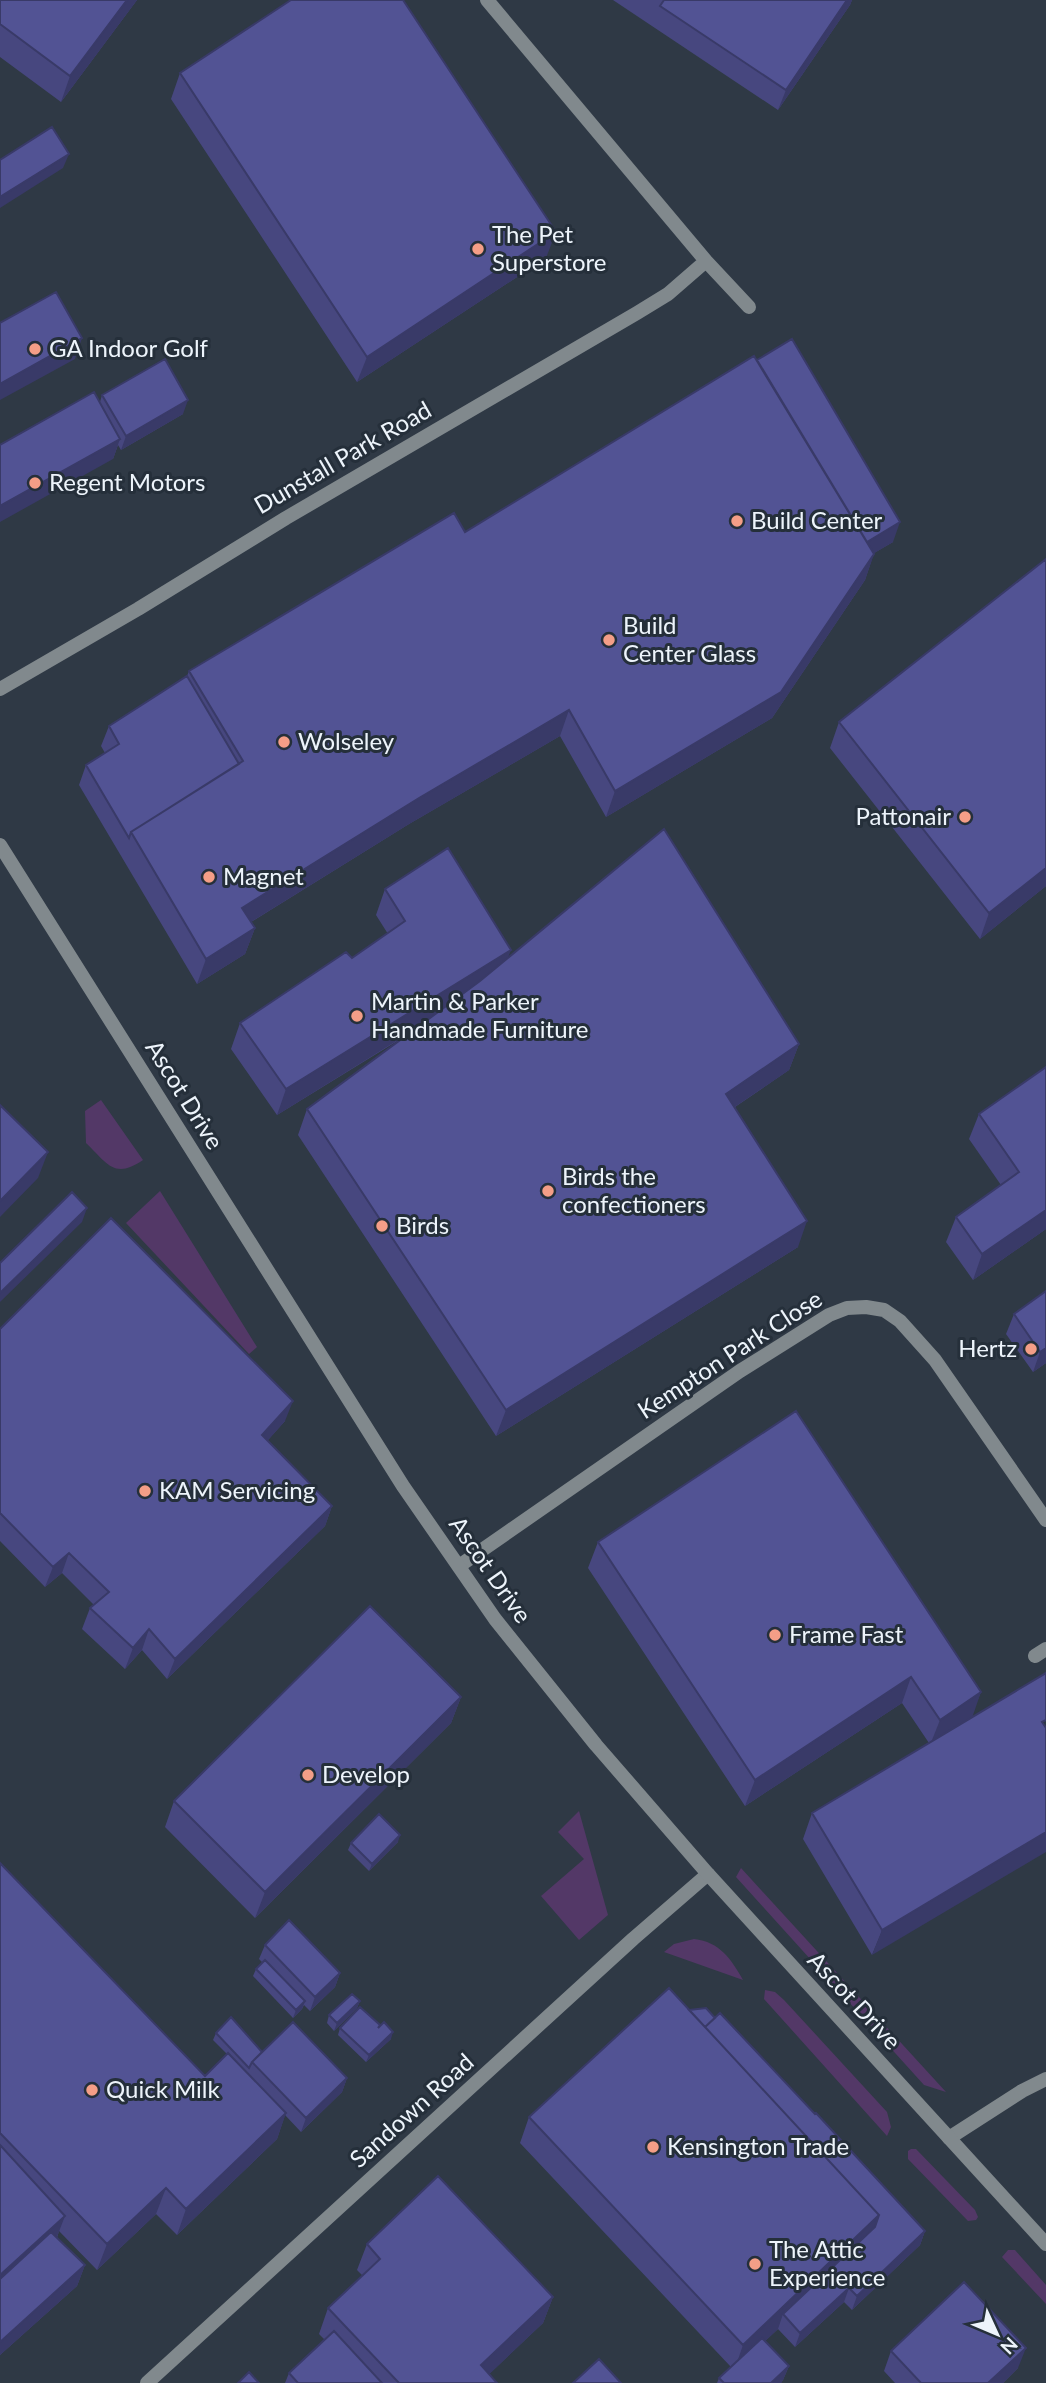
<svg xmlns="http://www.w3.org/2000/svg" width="1046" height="2383" font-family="Lato,sans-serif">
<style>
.grass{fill:#533867}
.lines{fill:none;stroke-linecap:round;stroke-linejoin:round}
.minor{stroke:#81898d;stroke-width:14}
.tertiary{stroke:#81898d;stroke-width:14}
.wall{fill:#47477f}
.shaded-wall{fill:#393a68}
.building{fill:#525394;stroke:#393a68;stroke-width:2}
.poi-dot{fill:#f49e87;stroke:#252f3a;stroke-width:2.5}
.labels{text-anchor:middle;stroke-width:6;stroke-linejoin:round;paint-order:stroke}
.poi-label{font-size:24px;fill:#edf4fb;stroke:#252f3a;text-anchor:start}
.street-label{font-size:24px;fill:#edf4fb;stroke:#252f3a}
</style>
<rect width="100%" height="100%" fill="#2f3945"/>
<path class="grass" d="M101 1100 143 1160C114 1180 107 1163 86 1143L85 1111Z
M160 1191 257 1347 249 1354 126 1223Z
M579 1811 608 1915 579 1940 541 1896 584 1859 558 1832Z
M741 1868 946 2092 924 2085 736 1877Z
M694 1939C720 1942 731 1959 743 1980L664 1952 674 1944Z
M765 1990 775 1992 784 2000 887 2112 891 2127 887 2136 764 1999Z
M911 2149H916L975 2210 978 2217 976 2220 968 2221 908 2159V2151Z
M1008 2250H1015L1046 2285V2304L1002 2257Z"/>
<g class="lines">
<path class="minor" d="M487 0 706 261 749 307
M0 689 138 609 286 518 637 313 668 294 706 261
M459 1566 740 1371 829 1315 847 1308 866 1307 884 1310 900 1321 935 1360 1046 1520
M1035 1656 1046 1649
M949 2138 1022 2091 1046 2079
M147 2383 633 1939 708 1874"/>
<path class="tertiary" d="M0 845 403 1486 495 1619 596 1745 708 1874 1046 2244"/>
</g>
<path class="wall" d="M0 0H137L61 102 0 57Z
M613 0H852L850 5 778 110Z
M180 73 546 258 357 382 171 99Z
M102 395 183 414 121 450 118 445 113 459 100 402Z
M465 532 893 542 874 553 865 580 772 718 606 817 560 736 409 824 251 922 255 928 245 954 197 984 79 785 86 765 105 753 101 746 109 726 187 676 189 671Z
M839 722 1046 886 980 939 830 748Z
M385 889 508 958 799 1044 789 1070 735 1107 798 1247 496 1436 298 1135 307 1109 412 1032 277 1115 231 1049 240 1023 352 958 388 934 376 915Z
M1046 1067V1229L973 1280 946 1242 956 1217 1001 1185 969 1139 979 1114Z
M1046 1291V1363L1033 1372 1006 1334 1014 1314Z
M0 1329 285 1421 267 1441 332 1506 325 1526 167 1679 142 1650 125 1669 82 1629 90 1608 94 1605 62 1573 45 1587 0 1541Z
M598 1542 981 1692 872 1955 803 1839 812 1813 929 1743 902 1703 745 1806 588 1568Z
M461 1697 451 1723 255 1918 165 1827 174 1801Z
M398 1842 369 1871 348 1850 351 1843Z
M0 1863 205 2076 227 2054 213 2040 216 2033 262 2052 347 2078 342 2092 301 2132 285 2115 277 2139 177 2235 156 2214 97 2270 59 2231 57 2238 85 2265 77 2286 0 2355Z
M265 1945 340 1973 335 1987 310 2011 304 2005 302 2009 293 2018 253 1976 256 1969 262 1962 259 1959Z
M360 2001 357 2008 334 2031 327 2023 329 2015Z
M689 2010 925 2231 920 2245 852 2310 844 2302 795 2347 778 2329 765 2341 789 2366 783 2380 781 2383H717L719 2378 731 2367 520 2143 529 2117Z
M379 2027 391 2039 366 2062 338 2035 340 2028Z
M367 2244 553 2297 543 2323 489 2374 497 2383H285L289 2373 325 2340 319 2334 328 2308 363 2276 357 2270Z
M891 2351 1018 2368 1003 2383H895L884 2371Z"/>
<path class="shaded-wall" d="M127 0H137L61 102 70 76Z
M847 0H852L850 5 778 110 786 90Z
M69 154 63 168 0 208V197Z
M556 232 546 258 357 382 367 357Z
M82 338 75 359 0 400V384Z
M188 400 183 414 121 450 126 436Z
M120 439 113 459 0 522V506Z
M900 522 893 542 856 564 863 544Z
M874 554 865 580 772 718 606 817 615 791Z
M569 710 560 736 409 824 233 933 242 908 419 798Z
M1046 868V886L980 939 989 913Z
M255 928 245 954 197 984 206 959Z
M511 950 501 976 277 1115 286 1089Z
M799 1044 789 1070 717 1119 726 1094Z
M48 1152 38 1178 0 1217V1201Z
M87 1208 82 1222 0 1302V1293Z
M1046 1210V1229L973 1280 982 1254Z
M807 1221 798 1247 496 1436 506 1410Z
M1046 1348V1363L1033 1372 1040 1352Z
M293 1401 285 1421 254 1456 262 1435Z
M332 1506 325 1526 167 1679 175 1659Z
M69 1553 62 1573 45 1587 53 1567Z
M149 1629 142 1650 125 1669 133 1648Z
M911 1677 902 1703 745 1806 755 1780Z
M981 1692 972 1718 930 1745 940 1720Z
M461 1697 451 1723 255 1918 265 1892Z
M1046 1832V1852L872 1955 882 1930Z
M400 1835 398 1842 369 1871 372 1864Z
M340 1973 335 1987 310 2011 315 1997Z
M305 2001 302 2009 293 2018 296 2010Z
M360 2001 357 2008 334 2031 337 2023Z
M393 2032 391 2039 366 2062 369 2055Z
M347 2078 342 2092 301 2132 306 2118Z
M286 2113 277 2139 177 2235 186 2209Z
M166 2188 156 2214 97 2270 107 2244Z
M879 2215 870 2241 783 2314 778 2329 734 2371 743 2345Z
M65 2216 55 2242 0 2293V2275Z
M925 2231 920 2245 852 2310 857 2296Z
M85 2265 77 2286 0 2355V2342Z
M849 2288 844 2302 795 2347 800 2333Z
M553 2297 543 2323 480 2383 481 2365Z
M1026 2348 1018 2368 1003 2383H988Z
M789 2366 783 2380 781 2383H771Z"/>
<path class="building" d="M0 0H127L70 76 0 24Z
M291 0H403L556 232 367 357 180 73Z
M664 0H847L786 90 660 6Z
M52 127 69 154 0 197V160Z
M56 292 82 338 0 384V323Z
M792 339 900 522 867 542 757 360Z
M754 356 874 554 781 692 615 791 569 710 419 798 242 908 255 928 206 959 131 832 243 761 189 671 454 513 465 532Z
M165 359 188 400 126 436 102 395Z
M94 392 120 439 0 506V445Z
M1046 559V868L989 913 839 722Z
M187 676 239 764 131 832 129 838 86 765 119 744 109 726Z
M664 829 799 1044 726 1094 807 1221 506 1410 307 1109 480 981Z
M448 848 511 950 286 1089 240 1023 346 952 352 958 405 921 385 889Z
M1046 1067V1210L982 1254 956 1217 1019 1172 979 1114Z
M0 1105 48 1152 0 1201Z
M72 1192 87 1208 0 1293V1263Z
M111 1218 293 1401 262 1435 332 1506 175 1659 149 1629 133 1648 90 1608 109 1592 69 1553 53 1567 0 1513V1329Z
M1046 1291V1348L1040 1352 1014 1314Z
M796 1411 981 1692 940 1720 911 1677 755 1780 598 1542Z
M370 1606 461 1697 265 1892 174 1801Z
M1046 1673V1720L1042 1722 1046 1728V1832L882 1930 812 1813Z
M379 1814 400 1835 372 1864 351 1843Z
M0 1863 205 2076 228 2053 286 2113 186 2209 166 2188 107 2244 0 2133Z
M289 1920 340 1973 315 1997 265 1945Z
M265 1960 305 2001 296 2010 256 1969Z
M669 1988 879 2215 743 2345 529 2117Z
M352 1994 360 2001 337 2023 329 2015Z
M360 2007 380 2025 378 2028 384 2022 393 2032 369 2055 340 2028Z
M706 2008 715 2018 705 2027 689 2010Z
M720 2013 815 2114 816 2113 925 2231 857 2296 849 2288 800 2333 783 2314 875 2227 879 2215 705 2027Z
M231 2017 262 2052 252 2062 249 2068 216 2033Z
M293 2022 347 2078 306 2118 252 2062Z
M0 2145 65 2216 0 2275Z
M438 2176 553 2297 481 2365 497 2383H399L328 2308 380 2259 367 2244Z
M51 2232 85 2265 0 2342V2279Z
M964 2282 1026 2348 988 2383H921L891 2351Z
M334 2331 382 2383H298L289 2373Z
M762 2338 789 2366 771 2383H724L719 2378Z
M599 2359 621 2383H573Z
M249 2372 259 2383H238Z"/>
<g class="poi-dot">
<circle cx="478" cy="249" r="7"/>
<circle cx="35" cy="349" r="7"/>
<circle cx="35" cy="483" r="7"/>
<circle cx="737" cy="521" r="7"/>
<circle cx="609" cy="640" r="7"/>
<circle cx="284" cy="742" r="7"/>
<circle cx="965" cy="817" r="7"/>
<circle cx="209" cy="877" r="7"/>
<circle cx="357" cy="1016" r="7"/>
<circle cx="548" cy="1191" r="7"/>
<circle cx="382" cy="1226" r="7"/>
<circle cx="1031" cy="1349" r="7"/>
<circle cx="145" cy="1491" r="7"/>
<circle cx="775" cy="1635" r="7"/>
<circle cx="308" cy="1775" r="7"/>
<circle cx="92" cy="2090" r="7"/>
<circle cx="653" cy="2147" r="7"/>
<circle cx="755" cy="2264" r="7"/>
</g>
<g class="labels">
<g class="poi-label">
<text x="492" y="243">The Pet<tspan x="492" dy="28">Superstore</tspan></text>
<text x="49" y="357">GA Indoor Golf</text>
<text x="49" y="491">Regent Motors</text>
<text x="751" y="529">Build Center</text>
<text x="623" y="634">Build<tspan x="623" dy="28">Center Glass</tspan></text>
<text x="298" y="750">Wolseley</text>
<text x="951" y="825" text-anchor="end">Pattonair</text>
<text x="223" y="885">Magnet</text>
<text x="371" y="1010">Martin &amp; Parker<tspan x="371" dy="28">Handmade Furniture</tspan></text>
<text x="562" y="1185">Birds the<tspan x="562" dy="28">confectioners</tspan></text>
<text x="396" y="1234">Birds</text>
<text x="1017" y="1357" text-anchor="end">Hertz</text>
<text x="159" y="1499">KAM Servicing</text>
<text x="789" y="1643">Frame Fast</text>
<text x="322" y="1783">Develop</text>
<text x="106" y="2098">Quick Milk</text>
<text x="667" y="2155">Kensington Trade</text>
<text x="769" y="2258">The Attic<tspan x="769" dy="28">Experience</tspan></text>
</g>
<g class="street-label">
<text transform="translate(343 458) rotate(-30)" y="8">Dunstall Park Road</text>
<text transform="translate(184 1095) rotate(58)" y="8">Ascot Drive</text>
<text transform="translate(730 1355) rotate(-33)" y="8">Kempton Park Close</text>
<text transform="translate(490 1570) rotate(55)" y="8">Ascot Drive</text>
<text transform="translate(854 2001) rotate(47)" y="8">Ascot Drive</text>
<text transform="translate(412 2111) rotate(-42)" y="8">Sandown Road</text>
</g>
</g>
<g transform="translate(997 2334) rotate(134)" stroke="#252f3a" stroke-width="5" paint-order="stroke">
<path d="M0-5L12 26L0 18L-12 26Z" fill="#edf4fb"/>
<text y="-10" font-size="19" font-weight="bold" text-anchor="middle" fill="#edf4fb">N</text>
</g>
</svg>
